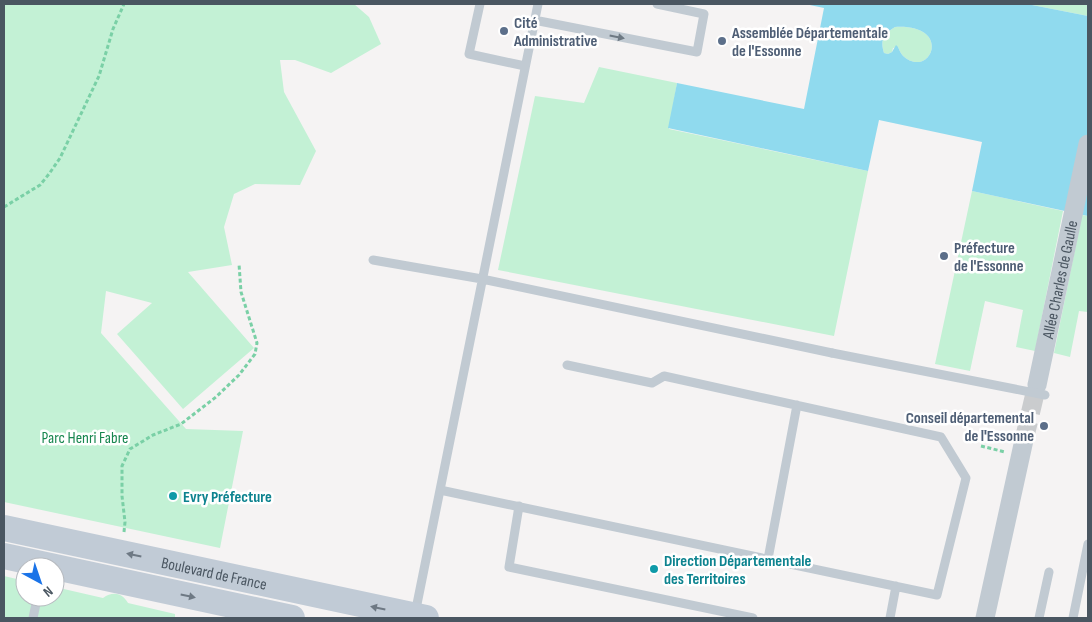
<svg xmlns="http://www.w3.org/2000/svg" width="1092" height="622" font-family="'Sofia Sans Condensed',sans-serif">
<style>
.green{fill:#c3f1d5}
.water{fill:#90daee;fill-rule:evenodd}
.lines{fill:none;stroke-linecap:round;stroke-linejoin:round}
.street-tunnel{stroke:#caccce;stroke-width:19;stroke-dasharray:19 9;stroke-linecap:butt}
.path{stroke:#7ad0a6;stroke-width:3;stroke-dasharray:4 2.5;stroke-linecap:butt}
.lane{stroke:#c1cad2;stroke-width:9}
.street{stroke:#c1cad2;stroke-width:19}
.secondary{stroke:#c1cbd6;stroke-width:26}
.lane-bridge{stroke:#c1cad2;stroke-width:9}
.oneway{fill:#6e7983}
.oneway2{fill:#6e7984}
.service-dot{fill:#5c6f8a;stroke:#fff;stroke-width:2}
.culture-dot{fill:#0f9aa8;stroke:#fff;stroke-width:2}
.labels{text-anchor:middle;stroke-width:5;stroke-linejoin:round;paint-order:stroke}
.service-label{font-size:16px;font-weight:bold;fill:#4e5e75;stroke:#fff;text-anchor:start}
.street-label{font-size:16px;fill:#4a5661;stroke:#fff}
.park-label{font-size:16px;fill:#17864f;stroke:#fff}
.culture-label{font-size:16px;font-weight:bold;fill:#0d838f;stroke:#fff;text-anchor:start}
</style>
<rect width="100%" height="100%" fill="#f5f3f3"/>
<path class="green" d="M4 4H354L369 17 381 44 331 73 295 60H280L284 92 316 151 300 185 255 184 234 194 224 227 232 265 188 272 254 348 183 409 117 334 152 303 106 291 101 333 186 429 243 431 220 548 4 502Z
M1027 4H1088V16Z
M895 27C952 24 932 75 907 59 902 56 900 52 898 47L893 48 892 52 888 54 884 53C880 40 883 34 895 27Z
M599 67 677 83 669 129 868 171 834 336 498 270 535 96 584 103Z
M972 191 1063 211 1035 351 1016 347 1023 310 985 301 970 371 935 364Z
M1082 215 1088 216V312L1079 311 1070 357 1054 353Z
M4 576 25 581V597H55V587L103 598C113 591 122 593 128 603L175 614V618H4Z"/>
<path class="water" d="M805 4H1027L1088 16V216L972 191 982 142 879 120 868 171 668 128 677 83 804 109 824 8ZM895 27C952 24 932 75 907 59 902 56 900 52 898 47L896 45 892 52 888 54 884 53C880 40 883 34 895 27Z"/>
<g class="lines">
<path class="street-tunnel" d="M1024 440 1037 385"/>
<path class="path" d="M4 207 40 185 49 174 60 158 99 76 113 29 124 4
M981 446 1005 452
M124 532 125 522 122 496V466L130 449 153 435 181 424 216 397 239 375 255 354 257 343 241 292 239 264"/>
<path class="lane" d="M480 4 469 54 525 66
M534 20 697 52 704 14 657 4
M373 260 482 279 832 353
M440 490 937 595 966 478 941 437 664 376 652 383 567 365
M519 506 509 567 753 618
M768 559 797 405
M415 614 538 4
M33 618 37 599
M890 618 896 586
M1039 618 1049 572
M1073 618 1088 544"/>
<g class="street">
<path id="s1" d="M1037 385 1088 144"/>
<path d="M985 618 1024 440"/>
</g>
<g class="secondary">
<path id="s2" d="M4 528 426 618"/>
<path d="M4 556 292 618"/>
</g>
<path class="lane-bridge" d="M832 353 1045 395"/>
</g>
<defs><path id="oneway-solid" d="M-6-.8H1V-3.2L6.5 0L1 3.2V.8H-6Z" transform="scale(1.25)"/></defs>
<use class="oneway" href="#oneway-solid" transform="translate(617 37) rotate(11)"/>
<g class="oneway2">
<use href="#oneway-solid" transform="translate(134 555) rotate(-168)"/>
<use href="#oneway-solid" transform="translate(188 596) rotate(12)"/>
<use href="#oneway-solid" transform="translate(378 608) rotate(-168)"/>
</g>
<g class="service-dot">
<circle cx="504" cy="31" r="5"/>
<circle cx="722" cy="41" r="5"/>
<circle cx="944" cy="256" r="5"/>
<circle cx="1044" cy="426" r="5"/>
</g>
<g class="culture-dot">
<circle cx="173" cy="496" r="5"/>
<circle cx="654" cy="569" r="5"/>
</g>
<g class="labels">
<g class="service-label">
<text x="514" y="28">Cité<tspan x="514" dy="18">Administrative</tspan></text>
<text x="732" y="38">Assemblée Départementale<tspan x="732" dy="18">de l'Essonne</tspan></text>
<text x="954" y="253">Préfecture<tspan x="954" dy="18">de l'Essonne</tspan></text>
<text x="1034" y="423" text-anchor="end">Conseil départemental<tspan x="1034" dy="18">de l'Essonne</tspan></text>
</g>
<g class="street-label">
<text dy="6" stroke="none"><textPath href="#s1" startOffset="108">Allée Charles de Gaulle</textPath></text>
<text dy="6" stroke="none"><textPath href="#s2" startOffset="215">Boulevard de France</textPath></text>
</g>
<g class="park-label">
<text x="85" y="443">Parc Henri Fabre</text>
</g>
<g class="culture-label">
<text x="183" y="502">Evry Préfecture</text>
<text x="664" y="566">Direction Départementale<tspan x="664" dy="18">des Territoires</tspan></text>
</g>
</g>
<rect width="1092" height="622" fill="none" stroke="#4a5661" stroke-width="10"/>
<g transform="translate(40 582) rotate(140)"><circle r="24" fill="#ffffff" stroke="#b7bbc0"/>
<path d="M0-4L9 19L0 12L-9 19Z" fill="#1a73e8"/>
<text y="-8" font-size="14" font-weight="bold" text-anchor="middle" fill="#4a5661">N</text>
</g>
</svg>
